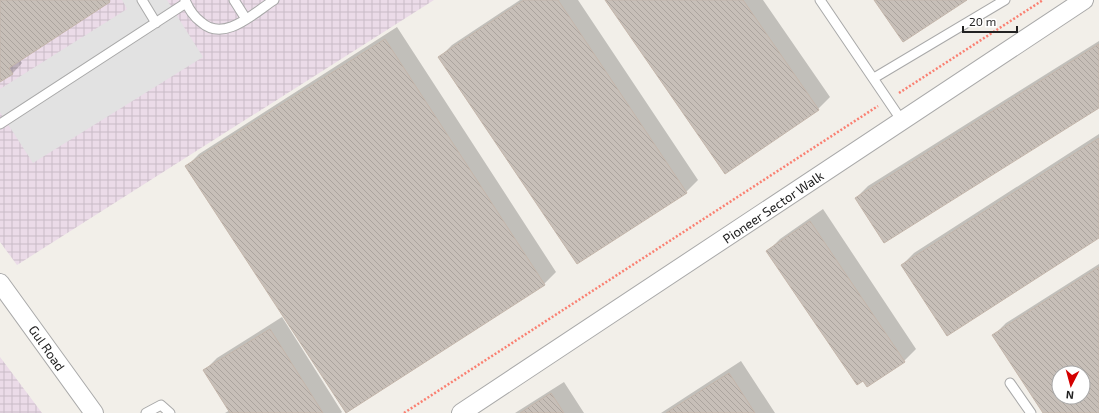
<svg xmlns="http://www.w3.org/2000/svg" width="1099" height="413" font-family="'Exo 2',sans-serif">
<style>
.industrial{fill:url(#industrial-grid)}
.parking{fill:#e2e2e2}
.shadow{fill:#0003;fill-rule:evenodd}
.building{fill:url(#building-back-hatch);stroke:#c4b6ab;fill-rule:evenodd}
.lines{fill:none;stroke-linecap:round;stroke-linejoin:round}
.service-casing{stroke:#a9a9a9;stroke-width:11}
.minor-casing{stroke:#a9a9a9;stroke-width:20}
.path{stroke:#fa8072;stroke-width:2.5;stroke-dasharray:2 2;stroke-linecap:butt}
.service{stroke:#fff;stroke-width:9}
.minor{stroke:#fff;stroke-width:18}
.labels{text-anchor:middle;stroke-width:4;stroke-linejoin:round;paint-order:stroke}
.street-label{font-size:13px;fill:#222;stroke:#fff}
</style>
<defs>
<pattern id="industrial-grid" width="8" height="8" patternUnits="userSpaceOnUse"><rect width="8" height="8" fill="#ebdbe8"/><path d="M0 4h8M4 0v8" fill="none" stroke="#c9bcc7"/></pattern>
<pattern id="building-back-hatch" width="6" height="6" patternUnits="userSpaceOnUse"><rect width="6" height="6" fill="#c7bfb8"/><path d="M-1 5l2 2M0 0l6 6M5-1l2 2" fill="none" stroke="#aba49e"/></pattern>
</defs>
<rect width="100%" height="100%" fill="#f2efe9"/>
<path class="industrial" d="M0 0H434L17 265 0 242Z
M0 357 42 413H0Z"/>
<path class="parking" d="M122 0H167L203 57 33 163 0 112V89L127 9Z"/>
<path class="shadow" d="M0 0H111L20 60 22 63 13 73 0 81Z
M520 0H578L698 180 686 192 440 57 452 45Z
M606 0H763L830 97 818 109Z
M397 27 556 272 544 284 187 166 199 154Z
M1099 41V106L856 198 868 186Z
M1099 134V237L902 265 914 253Z
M823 209 916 349 904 361 768 251 780 239Z
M1099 264V413H1044L994 335 1006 323ZM1059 373H1083V397H1059Z
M282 317 342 412 341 413H225L230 410 205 370 217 358Z
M741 361 775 413H661Z
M564 382 584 413H515Z"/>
<path class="building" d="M0 0H109L110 2 9 68 13 74 0 82Z
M524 0H558L687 193 577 264 438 57Z
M605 0H743L819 110 725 174Z
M874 0H967L903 42Z
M385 39 545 285 346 413 185 166Z
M1099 44V108L884 243 855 198Z
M1099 138V238L947 336 901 265Z
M810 221 905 362 867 387 863 381 857 385 766 251Z
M1099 267V413H1043L992 335ZM1059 373H1083V397H1059Z
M270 329 323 413H230L203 370Z
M729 373 755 413H666Z
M551 393 564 413H520Z"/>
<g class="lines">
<defs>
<path id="service" d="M142 0 156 23
M185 0C189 10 193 16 201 22 224 43 254 13 274 0
M234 0 246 19
M820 0 902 121
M874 78 1005 0
M0 124 186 3
M1010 383 1031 413
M146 413 161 405 170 413"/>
<path id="minor" d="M0 283 94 413
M461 413 1084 0"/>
</defs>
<use href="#service" class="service-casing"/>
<use href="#minor" class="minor-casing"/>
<path class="path" d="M899 93 1043 0
M404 413 878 106"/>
<use href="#service" class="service"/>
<use href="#minor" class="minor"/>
</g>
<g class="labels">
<g class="street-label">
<text transform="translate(773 207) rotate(-34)" y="5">Pioneer Sector Walk</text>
<text transform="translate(47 348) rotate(55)" y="5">Gul Road</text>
</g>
</g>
<g transform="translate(1071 385) rotate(186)"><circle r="19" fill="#ffffff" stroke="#a7a7a7"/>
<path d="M0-3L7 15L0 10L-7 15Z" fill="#d40000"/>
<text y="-6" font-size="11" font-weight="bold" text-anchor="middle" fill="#222222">N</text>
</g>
<path d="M963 26v6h54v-6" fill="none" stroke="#222222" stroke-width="2"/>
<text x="969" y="26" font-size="12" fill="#222222" stroke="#ffffff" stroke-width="3" paint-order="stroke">20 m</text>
</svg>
